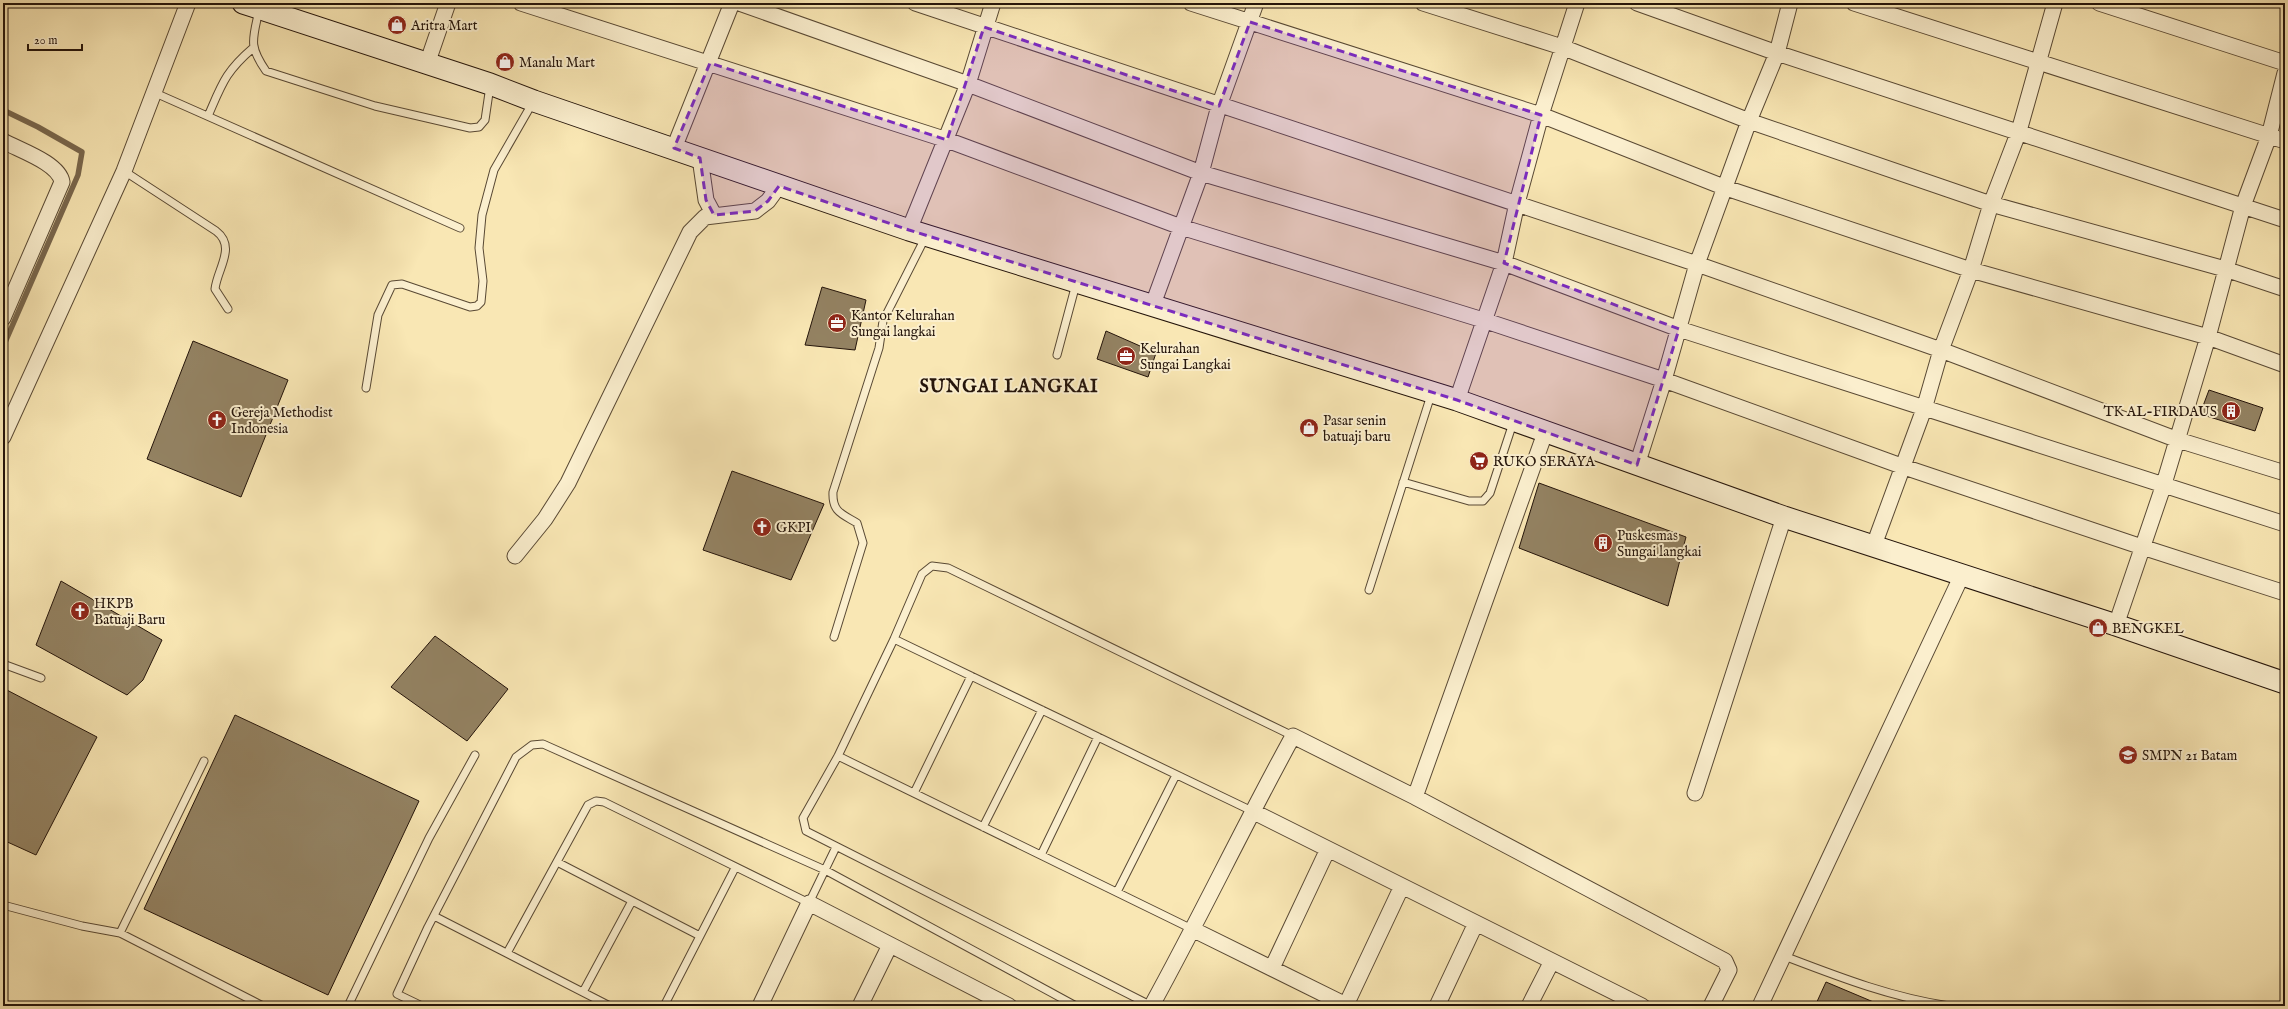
<svg xmlns="http://www.w3.org/2000/svg" width="2288" height="1009" font-family="'IM FELL English',serif">
<style>
.lines{fill:none;stroke-linecap:round;stroke-linejoin:round}
.stream{stroke:#79674d;stroke-width:5.5}
.building{fill:#938262;stroke:#24140a}
.lane-casing{stroke:#594934;stroke-width:9}
.street-casing{stroke:#594934;stroke-width:17}
.secondary-casing{stroke:#24140a;stroke-width:23}
.lane{stroke:#fbefce;stroke-width:7}
.street{stroke:#fbefce;stroke-width:15}
.secondary{stroke:#fbefce;stroke-width:21}
.marked{fill:#7b2cbf;fill-opacity:0.2;stroke:#7b2cbf;stroke-width:3;stroke-dasharray:8 5;stroke-linejoin:round}
.labels{text-anchor:middle;stroke-width:4;stroke-linejoin:round;paint-order:stroke}
.poi-label{font-size:14px;fill:#24140a;stroke:#fbefce;text-anchor:start}
.district-label{font-size:18px;font-weight:bold;letter-spacing:1px;fill:#24140a;stroke:#fbefce}
</style>
<rect width="100%" height="100%" fill="#f9e7b4"/>
<filter id="stains"><feTurbulence type="fractalNoise" baseFrequency=".005" numOctaves="4"/><feColorMatrix values="0 0 0 0 .2 0 0 0 0 .09 0 0 0 0 .02 0 0 0 .5 -.17"/></filter>
<radialGradient id="worn" r=".72"><stop offset=".6" stop-color="#630" stop-opacity="0"/><stop offset="1" stop-color="#630" stop-opacity=".3"/></radialGradient>
<g class="lines">
<path class="stream" d="M3 110 38 127 82 152 78 175 3 347"/>
</g>
<path class="building" d="M822 287 866 300 855 350 805 345Z
M1106 331 1156 353 1148 377 1097 359Z
M193 341 288 380 241 497 147 459Z
M2209 390 2263 408 2255 431 2200 414Z
M732 471 824 504 791 580 703 550Z
M1539 483 1686 537 1668 606 1519 548Z
M61 581 162 640 143 680 127 695 36 645Z
M435 636 508 689 467 741 391 687Z
M3 688 97 737 36 855 3 840Z
M235 715 419 801 328 995 144 909Z
M1826 982 1883 1006H1815Z"/>
<g class="lines">
<defs>
<path id="lane" d="M259 10C253 39 248 45 266 71L375 106 470 128 479 127 485 120 490 86
M153 92 460 228
M208 116C222 84 225 72 253 48
M124 171 216 231C237 247 217 269 215 289L228 309
M1057 355 1076 284
M366 388 378 315 392 285 402 284 470 307 477 306 481 302 483 281 479 248 482 215 494 170 533 102
M1403 482 1469 501H1483L1490 493 1513 423
M1369 590 1431 395
M834 637 863 543 857 523C842 514 832 512 833 492L879 348 883 321 925 238
M894 639 1252 811
M3 664 41 678
M838 756 1194 930
M914 793 971 676
M983 827 1042 710
M1041 855 1098 737
M557 862 700 936
M1117 892 1176 775
M3 905 82 926 120 933 263 1006
M434 916 610 1006
M120 933 204 761
M507 953 588 805 596 801 604 802 809 903 836 847
M1784 956C1839 977 1890 997 1949 1006
M583 992 632 901
M348 1006 429 838 475 755
M422 1006 397 994 428 927 516 757 532 745 543 744 825 870 1076 1006
M664 1006 735 868
M1152 1006 806 831 803 818 838 756 894 639 922 574 932 566 948 568 1293 736"/>
<path id="street" d="M521 3 947 140 1181 227 1483 320 1664 380 1904 467 2142 547 2285 593
M739 3 968 84 1201 173 1504 263 1679 329 2285 524
M915 3 1697 264 1941 350 2178 440 2285 473
M1191 3 1541 115 1726 188 1971 270 2208 337 2163 487 2116 625
M1423 3 1562 47 1749 121 1991 204 2225 269 2285 289
M1637 3 1777 53 2285 220
M1854 3 2285 141
M2099 3 2285 63
M427 64 448 3
M2285 73 2269 136 2243 206 2208 337 2285 365
M3 141C19 150 59 163 62 182L3 318
M674 148 732 3
M700 158 706 200 714 215
M909 230 968 84 993 3
M1152 307 1201 173 1219 106 1256 3
M1457 400 1504 263 1517 203 1541 115 1577 3
M3 437 124 171 188 3
M1637 465 1664 380 1697 264 1749 121 1777 53 1790 3
M1874 545 1924 409 1941 350 1971 270 1991 204 2019 131 2055 3
M515 556 545 519 568 483 690 232 705 217 755 211 768 201 779 186
M1695 793 1784 517
M1415 797 1545 433
M1252 811 1642 1006
M1194 930 1348 1006
M1272 968 1328 849
M1346 1005 1402 886
M760 1006 809 903 1009 1006
M860 1006 890 945
M1154 1006 1152 1005C1201 916 1244 825 1293 736L1415 797 1725 961 1729 970 1711 1006
M1437 1006 1476 923
M1529 1006 1552 961
M1760 1006 1962 575"/>
<path id="secondary" d="M243 3 490 84 534 101 909 230 1457 400 1784 517 2116 625 2285 683"/>
</defs>
<use href="#lane" class="lane-casing"/>
<use href="#street" class="street-casing"/>
<use href="#secondary" class="secondary-casing"/>
<use href="#lane" class="lane"/>
<use href="#street" class="street"/>
<use href="#secondary" class="secondary"/>
</g>
<path class="marked" d="M1250 22 1541 115 1504 263 1679 329 1637 465 1457 400 909 230 779 186 768 201 755 211 714 215 706 200 700 158 674 148 710 63 947 140 984 27 1219 106Z"/>
<defs>
<symbol id="shop-disc" viewBox="-11 -11 22 22"><circle r="9.5" fill="#8f2418" stroke="#fbefce"/><path d="M-5-2.5h2.3a2.7 3.5 0 0 1 5.4 0H5L5.5 6h-11ZM-1.5-2.5h3a1.5 2.3 0 0 0-3 0Z" fill="#fff"/></symbol>
<symbol id="office-disc" viewBox="-11 -11 22 22"><circle r="9.5" fill="#8f2418" stroke="#fbefce"/><path d="M-6-3h4V-5.5h4V-3h4V5H-6ZM-1-4.5V-3h2v-1.5ZM-6 0V1H6V0Z" fill="#fff"/></symbol>
<symbol id="building-disc" viewBox="-11 -11 22 22"><circle r="9.5" fill="#8f2418" stroke="#fbefce"/><path d="M-4-6H4V6H1V3H-1V6H-4ZM-2.5-4.3h1.7v1.8h-1.7ZM.8-4.3h1.7v1.8H.8ZM-2.5-1h1.7V.8h-1.7ZM.8-1h1.7V.8H.8Z" fill="#fff"/></symbol>
<symbol id="church-disc" viewBox="-11 -11 22 22"><circle r="9.5" fill="#8f2418" stroke="#fbefce"/><path d="M-1.2-6h2.4v3.5h3.3v2.4h-3.3V6h-2.4V-.1h-3.3v-2.4h3.3Z" fill="#fff"/></symbol>
<symbol id="supermarket-disc" viewBox="-11 -11 22 22"><circle r="9.5" fill="#8f2418" stroke="#fbefce"/><path d="M-6-5.5h2.5l.6 2H6L4.5 2H-2.5L-4.4-4H-6ZM-1.5 3.2a1.3 1.3 0 1 0 .1 0ZM3 3.2a1.3 1.3 0 1 0 .1 0Z" fill="#fff"/></symbol>
<symbol id="school-disc" viewBox="-11 -11 22 22"><circle r="9.5" fill="#8f2418" stroke="#fbefce"/><path d="M0-5L7-2L0 1L-7-2ZM-4 1L0 2.5L4 1V4Q0 6-4 4Z" fill="#fff"/></symbol>
</defs>
<g fill-rule="evenodd">
<use href="#shop-disc" x="386" y="14" width="22" height="22"/>
<use href="#shop-disc" x="494" y="51" width="22" height="22"/>
<use href="#office-disc" x="826" y="312" width="22" height="22"/>
<use href="#office-disc" x="1115" y="345" width="22" height="22"/>
<use href="#building-disc" x="2220" y="400" width="22" height="22"/>
<use href="#church-disc" x="206" y="409" width="22" height="22"/>
<use href="#shop-disc" x="1298" y="417" width="22" height="22"/>
<use href="#supermarket-disc" x="1468" y="450" width="22" height="22"/>
<use href="#church-disc" x="751" y="516" width="22" height="22"/>
<use href="#building-disc" x="1592" y="532" width="22" height="22"/>
<use href="#church-disc" x="69" y="600" width="22" height="22"/>
<use href="#shop-disc" x="2087" y="617" width="22" height="22"/>
<use href="#school-disc" x="2117" y="744" width="22" height="22"/>
</g>
<g class="labels">
<g class="poi-label">
<text x="411" y="30">Aritra Mart</text>
<text x="519" y="67">Manalu Mart</text>
<text x="851" y="320">Kantor Kelurahan<tspan x="851" dy="16">Sungai langkai</tspan></text>
<text x="1140" y="353">Kelurahan<tspan x="1140" dy="16">Sungai Langkai</tspan></text>
<text x="2217" y="416" text-anchor="end">TK AL-FIRDAUS</text>
<text x="231" y="417">Gereja Methodist<tspan x="231" dy="16">Indonesia</tspan></text>
<text x="1323" y="425">Pasar senin<tspan x="1323" dy="16">batuaji baru</tspan></text>
<text x="1493" y="466">RUKO SERAYA</text>
<text x="776" y="532">GKPI</text>
<text x="1617" y="540">Puskesmas<tspan x="1617" dy="16">Sungai langkai</tspan></text>
<text x="94" y="608">HKPB<tspan x="94" dy="16">Batuaji Baru</tspan></text>
<text x="2112" y="633">BENGKEL</text>
<text x="2142" y="760">SMPN 21 Batam</text>
</g>
<g class="district-label">
<text x="1009" y="392">SUNGAI LANGKAI</text>
</g>
</g>
<rect width="2288" height="1009" fill="none" stroke="#f9e7b4" stroke-width="16"/>
<rect x="4" y="4" width="2280" height="1001" fill="none" stroke="#24140a" stroke-width="2"/>
<rect x="8" y="8" width="2272" height="993" fill="none" stroke="#24140a"/>
<path d="M28 44v6h54v-6" fill="none" stroke="#24140a" stroke-width="2"/>
<text x="34" y="44" font-size="12" fill="#24140a" stroke="#fbefce" stroke-width="3" paint-order="stroke">20 m</text>
<rect width="100%" height="100%" filter="url(#stains)"/>
<rect width="100%" height="100%" fill="url(#worn)"/>
</svg>
